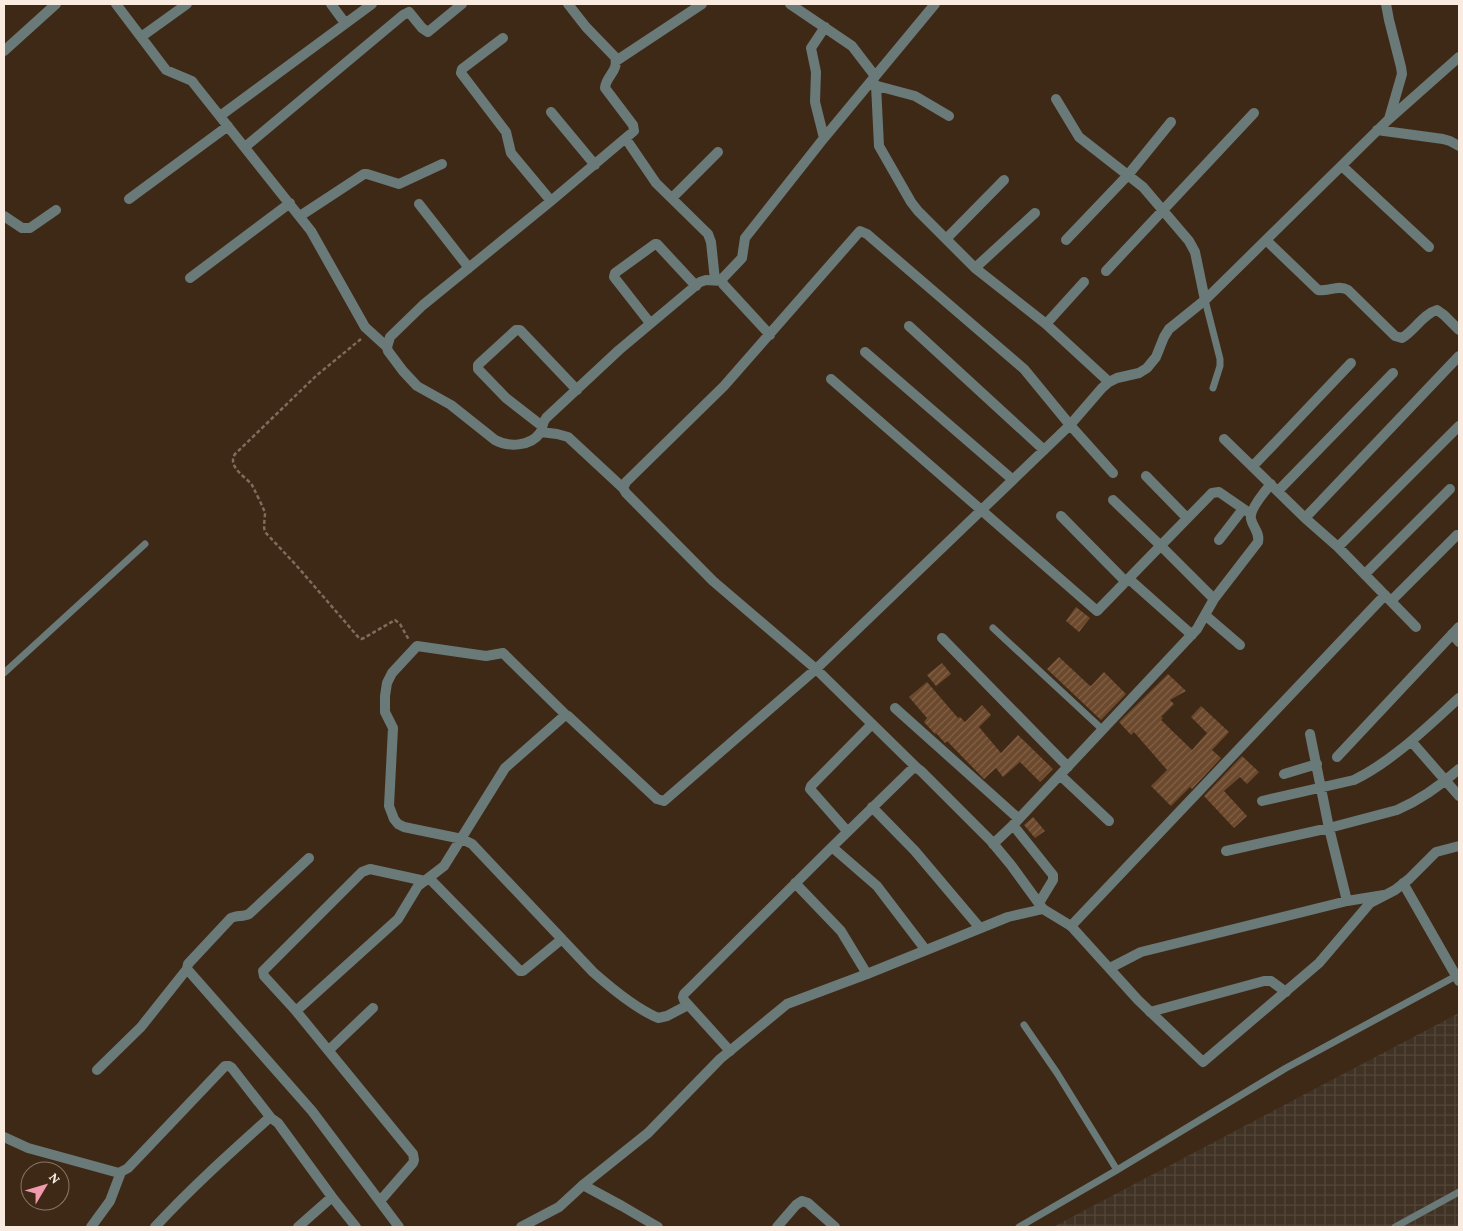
<svg xmlns="http://www.w3.org/2000/svg" width="1463" height="1231" font-family="'Crimson Pro',serif">
<style>
.industrial{fill:url(#industrial-grid)}
.building{fill:url(#building-hatch)}
.lines{fill:none;stroke-linecap:round;stroke-linejoin:round}
.path{stroke:#7e6c5c;stroke-width:2.5;stroke-dasharray:4 2.5;stroke-linecap:butt}
.service{stroke:#6a7a79;stroke-width:7}
.minor{stroke:#6a7a79;stroke-width:10}
.tertiary{stroke:#6a7a79;stroke-width:10}
</style>
<defs>
<pattern id="industrial-grid" width="8" height="8" patternUnits="userSpaceOnUse" patternTransform="scale(1.25)"><rect width="8" height="8" fill="#403325"/><path d="M0 4h8M4 0v8" fill="none" stroke="#53473a"/></pattern>
<pattern id="building-hatch" width="6" height="6" patternUnits="userSpaceOnUse" patternTransform="scale(1.25)"><rect width="6" height="6" fill="#6c492c"/><path d="M-1 1l2-2M0 6l6-6M5 7l2-2" fill="none" stroke="#82634a"/></pattern>
</defs>
<rect width="100%" height="100%" fill="#3e2917"/>
<path class="industrial" d="M1459 1013V1227H1053Z"/>
<path class="building" d="M1076 607 1090 618 1079 632 1066 621Z
M1059 657 1089 685 1091 686 1104 672 1126 694 1101 720 1047 669Z
M942 663 951 674 936 686 927 675Z
M1168 674 1186 691 1170 700 1174 704 1161 717 1163 718 1161 720 1192 750 1207 733 1191 717 1201 706 1229 732 1212 750 1221 758 1192 789 1190 787 1171 806 1151 786 1167 770 1134 732 1131 735 1119 722Z
M927 682 958 718 960 717 965 722 982 705 991 715 979 727 1001 753 1018 735 1053 769 1040 782 1020 762 1003 777 996 768 984 779 947 741 945 743 936 733 935 734 924 722 927 718 909 697Z
M1242 756 1259 772 1247 784 1240 777 1224 791 1247 816 1234 828 1204 796Z
M1033 817 1045 831 1035 838 1024 825Z"/>
<g class="lines">
<path class="path" d="M361 339 317 375 235 454C227 467 245 476 252 485 253 487 265 511 265 513 265 519 263 526 265 532L296 565 359 638 361 639 364 638 395 620 400 624 409 640"/>
<path class="service" d="M1205 300 1220 359V366L1213 388
M993 628 1103 730
M4 673 145 544
M1024 1025 1057 1073 1117 1170
M1019 1227 1117 1170 1286 1068 1456 976
M1395 1227 1459 1192"/>
<path class="minor" d="M116 4 166 70 192 81 195 85 311 231 365 327 387 347
M331 4 345 23
M568 4 586 27 615 57C619 72 606 75 605 88L633 125 634 131 551 201 423 305 390 337 387 347 388 351 403 371 417 386 451 405 495 440C508 447 530 447 540 433 543 428 542 423 546 418L619 350 700 282 706 280 722 281
M790 4 852 46 875 76
M1386 4 1389 20 1401 67 1402 74 1389 119
M141 37 187 4
M503 38 462 69 461 73 506 132 511 153 551 201
M4 51 56 4
M616 61 702 4
M870 84 915 96 949 116
M876 85 879 146 911 202 918 211 975 268 1046 324 1109 382
M1056 99 1079 137 1143 187 1189 241 1195 252 1205 300
M551 112 595 165
M220 116 372 4
M1377 130 1443 139 1450 141 1459 146
M824 138 815 102 816 72 811 48 825 27
M626 139 656 183 708 234 711 242 715 280
M245 147 403 15 409 12 422 28 428 32 462 4
M1342 166 1429 247
M672 198 718 152
M129 199 228 126
M419 204 469 268
M4 216 22 228H30L56 210
M300 216 364 174H367L399 184 442 164
M946 239 1004 180
M1066 240 1128 175 1171 122
M1266 240 1318 290C1328 292 1338 284 1348 290L1395 336 1402 338C1415 330 1423 314 1437 310L1444 315 1459 330
M975 268 1035 213
M1106 271 1254 113
M190 278 290 203
M650 323 614 277 615 273 655 244H657L696 286
M1046 324 1084 282
M909 326 1044 450
M770 335 723 284 722 279 742 258 745 238 824 138 935 4
M865 352 1013 480
M831 379 1097 611 1212 493 1219 492 1251 514
M542 426 506 398 478 369V365L480 363 516 330H520L577 390
M541 432 557 434 568 437 623 488
M1224 439 1305 518 1338 547 1416 627
M1253 466 1351 363
M1146 476 1187 518
M1278 491 1393 373
M1113 500 1161 546 1214 599
M1061 516 1126 582
M1305 518 1459 356
M1219 540 1243 509
M1338 547 1459 426
M1365 574 1450 489
M1129 579 1192 635
M1391 601 1457 535
M1205 615 1240 645
M1452 634 1459 642
M942 638 1068 767
M895 708 1019 819
M566 715 503 653 486 656 417 646 392 673 387 683 385 696V712L393 728 389 806 394 819 398 824 404 827 462 839 472 844 593 972C611 988 635 1008 658 1018L667 1016 688 1005
M1310 734 1329 828 1347 901
M1411 741 1459 796
M1337 757 1459 627
M917 768 816 669 713 581 626 493 623 488 626 482 724 386 860 231 867 234 1024 369 1070 425 1113 473
M1284 774 1317 764
M1060 775 1109 821
M1262 801 1354 780C1393 761 1427 727 1459 698
M872 807 915 851 980 928
M1013 825 1053 875V880L1039 903
M847 831 810 789 811 786 872 724
M993 844 1013 825 1197 629 1214 599 1258 542C1260 532 1253 528 1251 519 1249 510 1265 491 1271 484
M832 847 877 886 925 949
M1226 851 1329 828 1397 810C1420 800 1441 785 1459 769
M309 858 249 914C243 917 237 915 231 918L188 964 187 969 312 1111 399 1227
M429 878 520 971H523L562 939
M795 883 841 931 867 974
M1071 926 1385 595
M1110 968 1141 952 1347 901 1384 895
M296 1011 398 919 418 886 444 866 505 768 563 717 566 715 568 716 657 799 664 801 816 669 1070 425 1102 388 1109 382 1117 378 1139 373 1147 368 1156 357 1164 337 1169 329 1205 300 1388 120 1459 57
M1150 1012 1264 981H1271L1286 992
M329 1050 373 1008
M730 1051 684 1000 683 997 684 994 832 847 912 769 917 768 921 771 991 841 1011 865 1043 909
M97 1070 141 1027 187 969
M4 1137 28 1148 119 1173 128 1168 225 1066H229L232 1068 271 1118
M583 1185 622 1206 658 1227
M380 1201 413 1163 414 1160 413 1154 296 1011 264 976 263 971 362 872 370 869 425 881
M91 1227 110 1201 121 1172
M155 1227C190 1189 229 1154 268 1119L271 1118 278 1123 332 1197 356 1227
M298 1227 332 1197
M777 1227 796 1205 802 1201 808 1203 835 1227"/>
<path class="tertiary" d="M1403 883 1459 981
M521 1227 559 1207 583 1185 648 1133 720 1059 787 1004 867 974 1008 917 1043 909 1071 926 1138 1000 1203 1062 1319 963 1370 903 1395 890 1409 879 1436 852 1459 846"/>
</g>
<rect width="1463" height="1231" fill="none" stroke="#f9ebe0" stroke-width="10"/>
<g transform="translate(45 1186) rotate(52)"><circle r="24" fill="#3e2917" stroke="#897767"/>
<path d="M0-4L9 19L0 12L-9 19Z" fill="#f29aad"/>
<text y="-8" font-size="14" font-weight="bold" text-anchor="middle" fill="#f9ebe0">N</text>
</g>
</svg>
